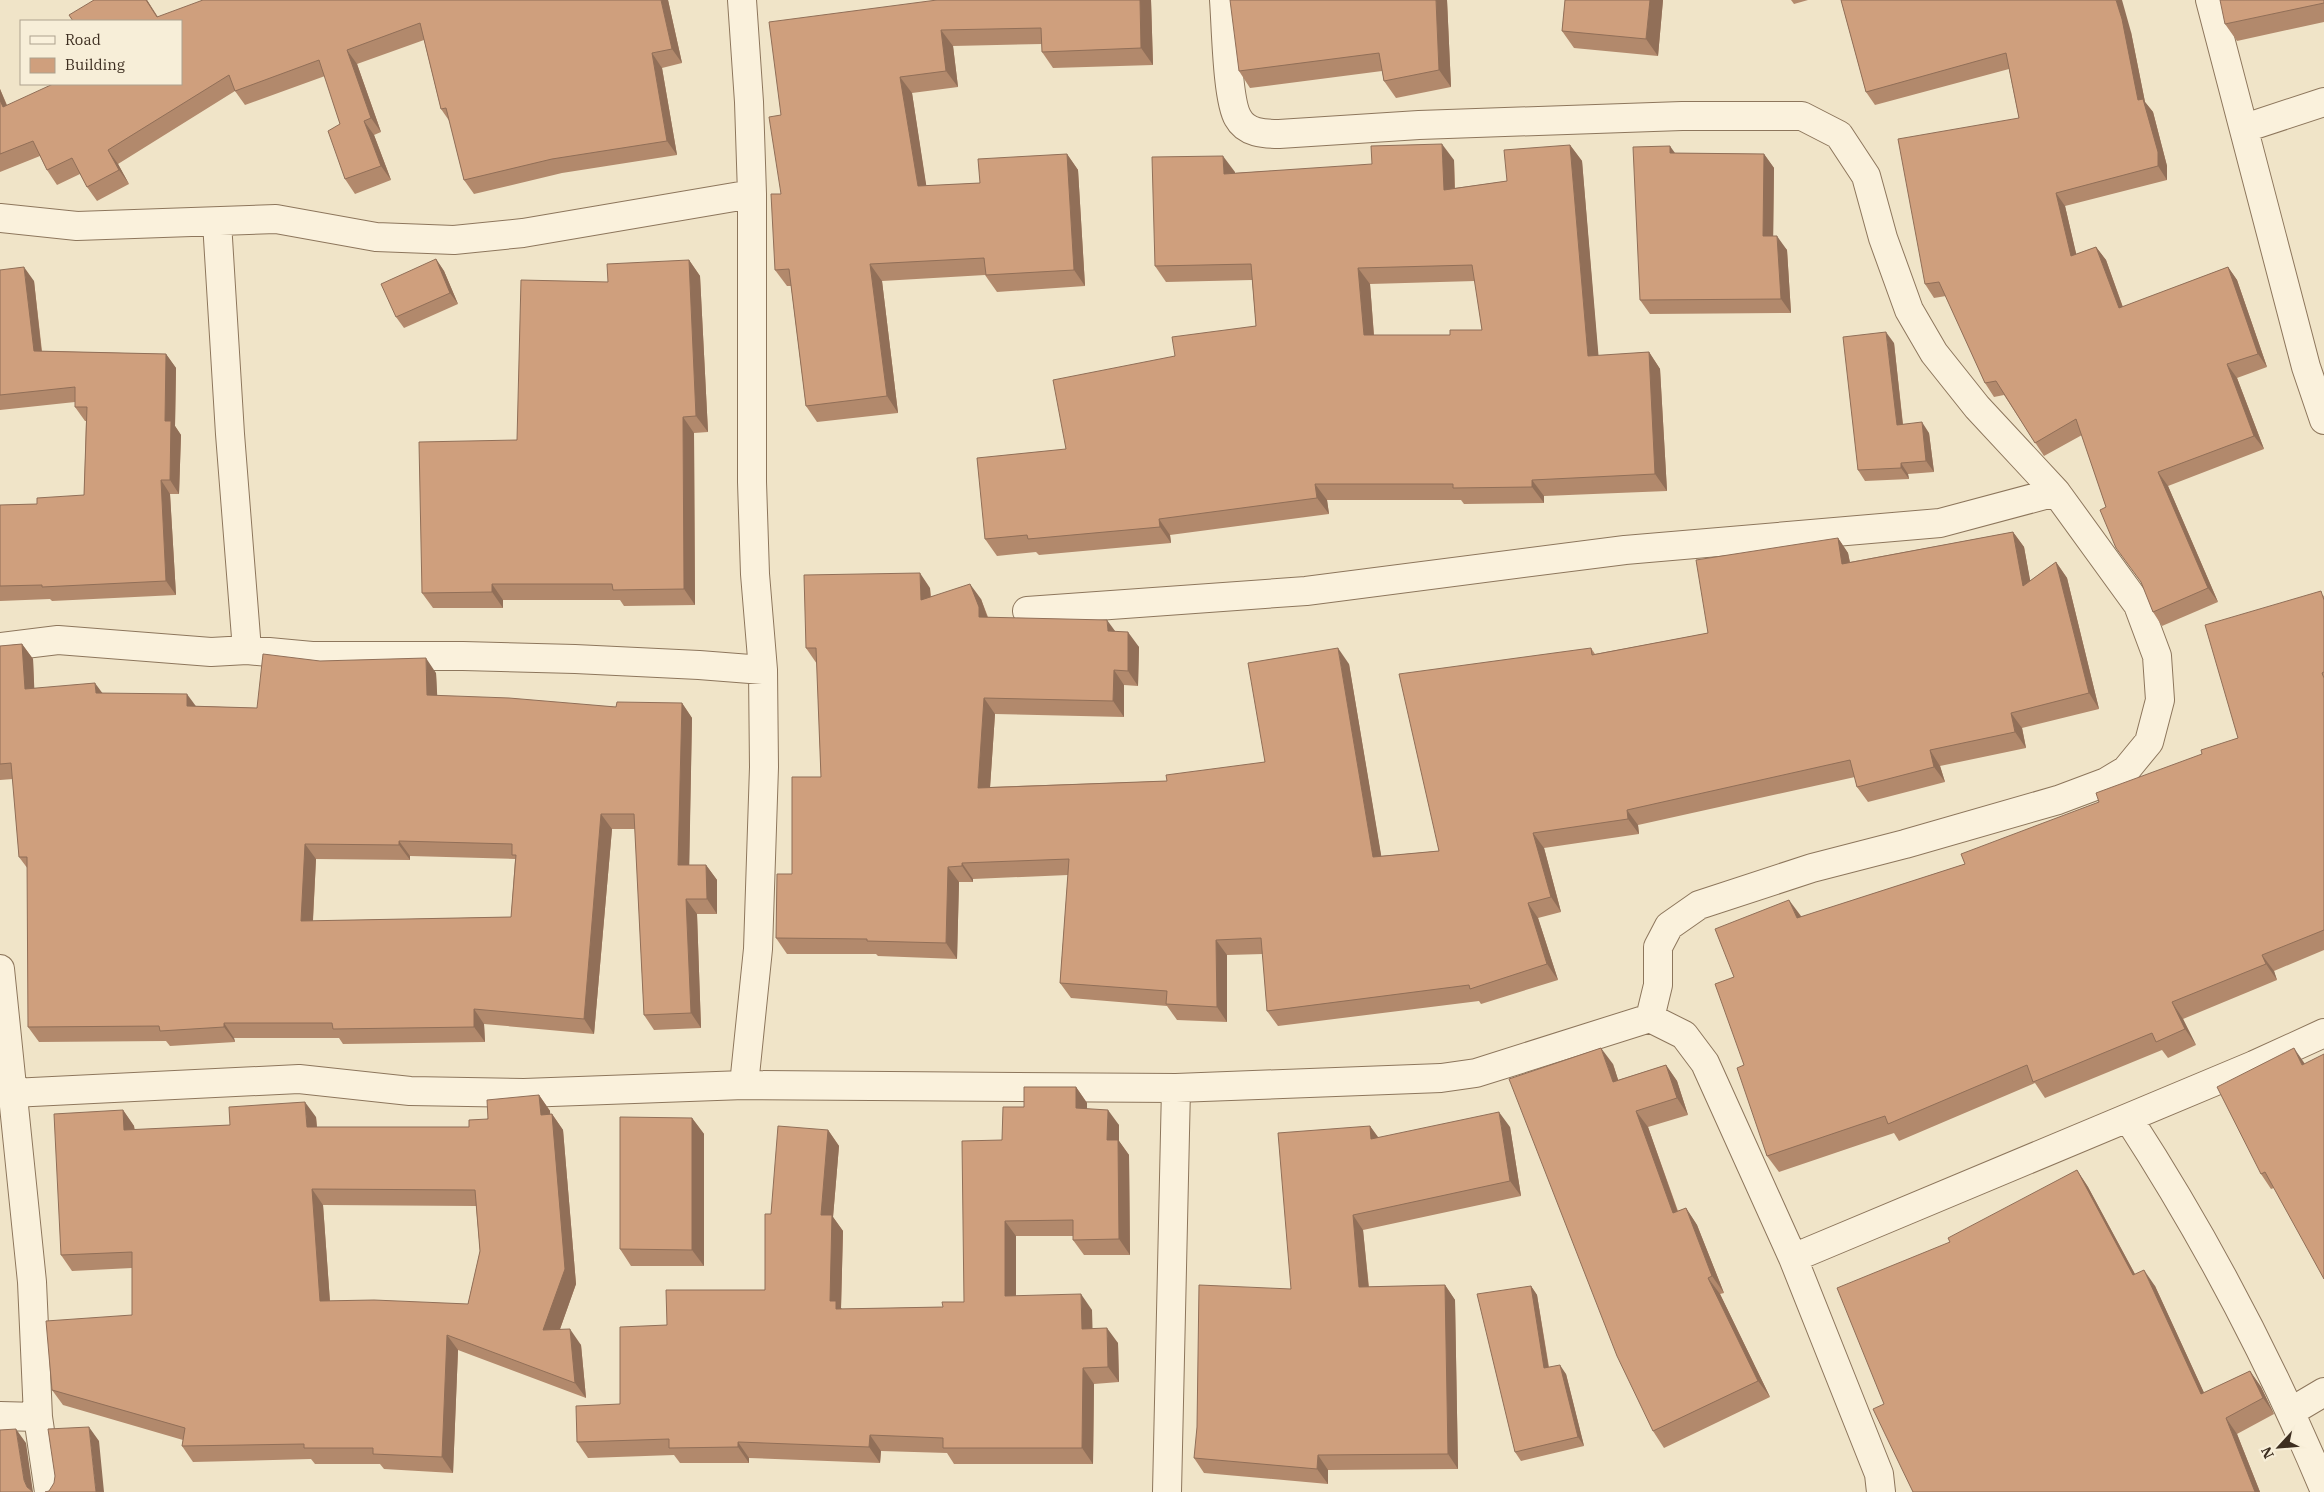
<svg xmlns="http://www.w3.org/2000/svg" width="2324" height="1492" font-family="'IBM Plex Serif',serif">
<style>
.lines{fill:none;stroke-linecap:round;stroke-linejoin:round}
.minor-casing{stroke:#8d765c;stroke-width:30}
.minor{stroke:#faf1dc;stroke-width:28}
.wall{fill:#b2896c;fill-rule:evenodd}
.shaded-wall{fill:#916f58}
.building{fill:#cf9f7d;stroke:#916f58;fill-rule:evenodd}
</style>
<rect width="100%" height="100%" fill="#f0e4c8"/>
<g class="lines">
<defs>
<path id="minor" d="M742 0 749 102 752 194V482L755 574 763 670 764 767 758 949 744 1085
M2210 0 2306 367 2324 420
M2245 128 2324 102
M0 218 77 226 276 219 376 237 454 240 523 233 752 194
M217 222 230 434 247 650
M1027 611 1306 591 1625 550 1940 523 2056 492
M0 647 58 640 211 652 247 650 312 656H463L575 659 699 665 763 670
M0 969 32 1282 38 1417 49 1492
M1650 1018 1684 1035 1705 1063 1793 1258 1879 1474 1881 1492
M12 1093 299 1079 410 1091 524 1093 744 1085 1176 1088 1441 1078 1476 1073 1650 1018 1658 985V947L1669 926 1699 905 1812 868 1905 844 2058 800 2106 782 2126 770 2149 742 2160 700 2157 656 2138 605 2056 492 1977 407 1934 353 1909 310 1883 238 1866 176 1839 135 1802 116H1682L1419 125 1279 134C1264 134 1246 133 1238 118 1227 100 1226 25 1224 0
M2128 1118C2204 1235 2270 1360 2324 1489
M1793 1258 2254 1065 2324 1033
M2292 1411 2324 1392
M0 1416 38 1417
M1167 1492 1176 1088"/>
</defs>
<use href="#minor" class="minor-casing"/>
<use href="#minor" class="minor"/>
</g>
<path class="wall" d="M94 0H147L158 17 668 0 682 63 662 68 677 155 562 173 474 194 464 180 450 122 441 109 424 40 357 64 381 132 374 135 391 180 355 194 345 179 340 124 325 76 245 105 235 91 118 164 129 184 97 201 87 187 80 174 57 185 47 170 40 156 0 172V89L7 105 181 84 73 21Z
M937 0H1151L1153 65 1053 68 1042 52V44L953 46 958 87 912 93 926 186 980 183 1067 154 1078 170 1085 286 997 292 985 275 882 281 898 413 817 422 806 406 791 286H787L775 270 781 194V115Z
M1447 0 1451 87 1396 98 1384 81 1382 71 1250 88 1239 71Z
M1565 0H1663L1658 56 1574 48 1562 31Z
M1791 0H1808L1794 4Z
M1841 0 2131 32 2145 102 2153 112 2167 166V180L2065 206 2076 254 2096 247 2106 260 2123 307 2228 267 2237 280 2267 367 2237 378 2264 449 2168 486 2218 602 2162 626 2153 612 2142 583 2106 507 2082 435 2044 456 2004 395 1994 397 1985 383 1946 296 1934 298 1925 284 2019 118 2009 69 1875 105 1866 92Z
M2324 0V22L2237 41 2225 24Z
M1570 145 1582 161 1598 356 1649 352 1660 369 1667 491 1544 496V503L1464 504 1461 500H1327L1329 514 1170 535 1171 543 1039 555 1036 552 997 556 985 539 1066 449 1175 356 1256 326 1252 280 1166 282 1155 266 1235 172V173L1454 160 1455 188 1507 181ZM1475 281 1482 330 1450 335H1374L1370 284Z
M1675 153 1764 154 1774 168 1773 236 1787 250 1791 313 1650 314 1640 300Z
M436 259 444 271 458 304 404 328 396 317Z
M689 260 700 276 708 432 694 433 695 605 624 606 620 600H503V608H433L422 593 517 440 608 282Z
M0 270 34 281 42 351 166 354 176 368 175 426 181 435 179 494H170L176 595 52 601 50 599 0 601V505L37 504 84 495 86 421H85L75 407V402L0 410Z
M1894 343 1903 424 1929 433 1934 472 1908 474 1909 479 1865 481 1858 470Z
M2013 532 2024 547 2030 581 2056 562 2067 578 2099 709 2022 728 2026 748 1940 766 1945 782 1868 802 1857 787 1855 777 1638 825 1639 834 1544 848 1561 912 1538 918 1558 980 1481 1004 1479 1001 1278 1026 1267 1011 1263 954 1227 955V1022L1177 1020 1167 1006 1071 998 1060 983 1068 875 973 879V882H959L957 959 878 956 876 954H787L776 938 792 874 821 777 817 664 806 648 930 588 931 596 981 599 988 617 1115 631 1139 647 1138 686 1124 685V717L995 714 990 787 1167 781 1265 762 1349 664 1381 856 1439 851 1591 648 1595 654 1708 633 1838 538 1848 553 1850 562Z
M2324 595V950L2274 971 2277 980 2183 1019 2196 1045 2168 1058 2162 1050 2045 1098 2035 1083 1899 1141 1894 1133 1779 1172 1767 1156 1744 1065 1734 977 1801 917 1965 864 2238 738Z
M22 644 33 659 34 688 103 693 196 706 257 708 320 661 436 673 437 696 616 707 682 703 692 718 689 865H706L717 880V914H697L701 1028 654 1030 644 1015 635 829H612L594 1034 484 1024 485 1042 343 1044 339 1038H234L235 1042 170 1046 166 1041 39 1042 28 1027V869L19 857 13 779 0 780V646ZM410 856 515 859V860L511 917 313 921 316 859 410 860Z
M2304 1063 2274 1188 2271 1189 2261 1174Z
M1613 1064 1618 1080 1666 1065 1677 1081 1688 1115 1648 1127 1678 1211 1686 1208 1697 1225 1724 1293 1720 1294 1770 1397 1664 1448 1653 1431Z
M1076 1087 1087 1103V1109L1119 1125V1141L1129 1155 1130 1255H1084L1073 1240V1236H1016V1296L1092 1310V1329L1118 1343 1119 1382 1094 1384 1093 1464H954L947 1453 881 1451 880 1463 749 1458V1463H680L674 1455 588 1458 577 1442 620 1404 667 1325 765 1290 771 1214 828 1130 839 1146 833 1217 843 1231 841 1308 842 1309 943 1307 964 1302 1002 1140 1024 1107Z
M539 1095 550 1111V1114H552L563 1130 576 1284 560 1329 581 1345 586 1398 458 1350 453 1473 384 1469 380 1464H315L311 1459 193 1462 182 1446 183 1440 63 1405 52 1390 132 1315V1268L72 1271 61 1255 123 1110 134 1126 135 1130 230 1125 316 1117 317 1127H469ZM323 1205 476 1206 480 1251 468 1304 330 1301Z
M692 1118 704 1134V1266H631L620 1249Z
M1370 1126 1378 1138 1510 1127 1521 1196 1363 1230 1369 1287 1445 1285 1455 1300 1458 1469 1328 1470V1484L1204 1473 1194 1458 1291 1289Z
M2077 1170 2088 1187 2135 1274 2155 1286 2204 1393 2250 1371 2261 1387 2274 1414 2237 1434 2260 1492H1913L1884 1404 1950 1242Z
M1531 1286 1537 1295 1549 1367 1566 1374 1584 1446 1521 1461 1515 1452Z"/>
<path class="shaded-wall" d="M146 0H147L160 21Z
M661 0H668L682 63 672 49Z
M1140 0H1151L1153 65 1141 48Z
M1436 0H1447L1451 87 1439 70Z
M1650 0H1663L1658 56 1646 39Z
M2116 0H2122L2131 32 2145 102 2153 112 2167 166V180L2158 166 2138 100Z
M941 30 953 46 958 87 946 71Z
M347 50 357 64 381 132 371 118Z
M652 53 662 68 677 155 667 141Z
M900 77 912 93 929 203 918 186Z
M0 89 13 121 3 107 0 100Z
M364 121 374 135 391 180 381 166Z
M1442 144 1454 160 1455 206 1444 190Z
M1570 145 1582 161 1600 373 1588 356Z
M1670 146 1680 160 1670 153Z
M108 150 118 164 129 184 119 170Z
M1067 154 1078 170 1085 286 1074 270Z
M1764 154 1774 168 1773 250 1763 236Z
M1223 156 1235 172V191L1224 174Z
M2056 193 2065 206 2080 270 2071 256Z
M1777 236 1787 250 1791 313 1781 299Z
M2096 247 2106 260 2128 322 2119 308Z
M436 259 444 271 458 304 450 293Z
M689 260 700 276 708 432 696 416Z
M870 264 882 281 898 413 887 396Z
M24 267 34 281 43 365 34 351Z
M2228 267 2237 280 2267 367 2258 354Z
M1358 268 1370 284 1375 351 1364 335Z
M1886 332 1894 343 1904 436 1897 425Z
M1649 352 1660 369 1667 491 1655 474Z
M166 354 176 368 175 426 181 435 179 494 170 480 165 421Z
M2227 364 2237 378 2264 449 2254 436Z
M683 417 694 433 695 605 684 589Z
M1922 422 1929 433 1934 472 1926 461Z
M1901 463 1908 474 1909 479 1901 468Z
M2158 472 2168 486 2218 602 2208 588Z
M161 480 170 494 176 595 166 581Z
M1532 480 1544 496V503L1532 487Z
M1315 484 1327 500 1329 514 1317 498Z
M1159 519 1170 535 1171 543 1160 527Z
M2013 532 2024 547 2034 601 2023 586Z
M1838 538 1848 553 1853 579 1842 564Z
M2056 562 2067 578 2099 709 2089 693Z
M920 573 930 588 931 615 921 600Z
M492 584 503 600V608L492 592Z
M970 584 981 599 989 622 979 617Z
M1107 620 1118 635 1108 631Z
M1128 632 1139 647 1138 686 1128 671Z
M22 644 33 659 35 704 25 689Z
M1338 648 1349 664 1384 872 1373 857Z
M426 658 436 673 438 710 427 695Z
M1114 670 1124 685V717L1113 701Z
M95 683 106 698 96 693Z
M187 694 198 709 187 706Z
M984 698 995 714 989 803 978 788Z
M682 703 692 718 689 880 678 865Z
M2011 713 2022 728 2026 748 2015 732Z
M1930 750 1940 766 1945 782 1934 767Z
M1627 810 1638 825 1639 834 1628 819Z
M601 814 612 829 594 1034 584 1019Z
M1533 833 1544 848 1561 912 1551 897Z
M399 841 410 856V860L399 845Z
M305 844 316 859 312 936 301 921Z
M962 863 973 879V882L962 866Z
M706 865 717 880V914L707 899Z
M948 867 959 882 957 959 946 943Z
M686 899 697 914 701 1028 691 1013Z
M1789 900 1801 916 1808 934 1797 918Z
M1528 903 1538 918 1558 980 1547 964Z
M1216 940 1227 955V1022L1217 1007Z
M2262 955 2274 971 2277 980 2266 964Z
M2172 1002 2183 1019 2196 1045 2185 1029Z
M474 1009 484 1024 485 1042 474 1027Z
M224 1023 234 1038 235 1042 224 1027Z
M1601 1048 1613 1064 1624 1098 1613 1082Z
M2294 1048 2305 1064 2302 1065Z
M1666 1065 1677 1081 1688 1115 1677 1098Z
M1076 1087 1087 1103V1124L1076 1108Z
M539 1095 550 1111 552 1131 541 1115Z
M305 1102 316 1117 318 1142 307 1127Z
M123 1110 134 1126 135 1146 124 1130Z
M1108 1110 1119 1125V1141L1129 1155 1130 1255 1119 1239 1107 1140Z
M1636 1111 1648 1127 1684 1230 1673 1213Z
M1499 1112 1510 1127 1521 1196 1510 1181Z
M552 1114 563 1130 576 1284 554 1346 543 1330Z
M692 1118 704 1134V1266L692 1250Z
M1370 1126 1381 1141 1371 1139Z
M828 1130 839 1146 833 1217 843 1231 841 1308 847 1316V1324L830 1301 821 1215Z
M2077 1170 2088 1187 2144 1291 2133 1275Z
M312 1189 323 1205 331 1317 320 1301Z
M1686 1208 1697 1225 1724 1293 1712 1276Z
M1353 1215 1363 1230 1370 1302 1359 1287Z
M1005 1221 1016 1236V1312L1005 1296Z
M2144 1270 2155 1286 2212 1410 2201 1394Z
M1708 1278 1720 1294 1770 1397 1758 1381Z
M1445 1285 1455 1300 1458 1469 1448 1454Z
M1531 1286 1537 1295 1550 1377 1544 1368Z
M1081 1294 1092 1310 1093 1345 1082 1329Z
M1107 1328 1118 1343 1119 1382 1108 1367Z
M570 1329 581 1345 586 1398 575 1383Z
M447 1335 458 1350 453 1473 442 1457Z
M1560 1365 1566 1374 1584 1446 1578 1437Z
M1083 1368 1094 1384 1093 1464 1082 1448Z
M2250 1371 2261 1387 2274 1414 2263 1398Z
M2226 1418 2237 1434 2260 1492H2255Z
M89 1427 99 1441 104 1492H96Z
M16 1429 26 1443 33 1492 27 1487 24 1480Z
M870 1435 881 1451 880 1463 869 1447Z
M738 1442 749 1458V1463L738 1447Z
M1318 1455 1328 1470V1484L1317 1469Z"/>
<path class="building" d="M94 0H146L157 17 203 0H661L672 49 652 53 667 141 552 159 464 180 446 108 441 109 420 23 347 50 371 118 364 121 381 166 345 179 328 131 340 124 319 60 235 91 229 75 108 150 119 170 87 187 72 158 47 170 33 141 0 154V100L3 107 53 84H181V21H73L69 15Z
M937 0H1140L1141 48 1042 52 1041 28 941 30 946 71 900 77 918 186 980 183 978 159 1067 154 1074 270 986 275 984 258 870 264 887 396 806 406 789 269 775 270 771 194H781L769 117 781 115 769 22Z
M1230 0H1436L1439 70 1384 81 1379 53 1239 71Z
M1565 0H1650L1646 39 1562 31Z
M1841 0H2116L2122 19 2138 100 2143 99 2158 152V166L2056 193 2071 256 2096 247 2119 308 2228 267 2258 354 2227 364 2254 436 2158 472 2208 588 2153 612 2141 582 2116 548 2100 510 2106 507 2076 419 2035 443 1996 381 1985 383 1939 282 1925 284 1898 139 2019 118 2006 53 1866 92Z
M2220 0H2324V3L2225 24Z
M1442 144 1444 190 1507 181 1504 150 1570 145 1588 356 1649 352 1655 474 1532 480V487L1453 488V484H1315L1317 498 1159 519 1160 527 1028 539 1027 535 985 539 977 458 1066 449 1053 380 1175 356 1172 337 1256 326 1251 264 1155 266 1152 157 1223 156 1224 174 1372 164 1371 146ZM1472 265 1482 330H1450V335H1364L1358 268Z
M1670 146V153L1764 154 1763 236H1777L1781 299 1640 300 1633 147Z
M436 259 450 293 396 317 381 284Z
M689 260 696 416 683 417 684 589 613 590 612 584H492V592L422 593 419 442 517 440 521 280 608 282 607 264Z
M24 267 34 351 166 354 165 421H171L170 480H161L166 581 42 587V585L0 586V505L37 504V498L84 495 87 407H75V387L0 395V270Z
M1886 332 1897 425 1922 422 1926 461 1901 463V468L1858 470 1843 337Z
M2013 532 2023 586 2056 562 2089 693 2011 713 2015 732 1930 750 1934 767 1857 787 1850 760 1627 810 1628 819 1533 833 1551 897 1528 903 1547 964 1470 989 1469 985 1267 1011 1261 938 1216 940 1217 1007 1166 1004 1167 991 1060 983 1069 859 962 863V866L948 867 946 943 867 941V939L776 938 777 874H792V777H821L816 648H806L804 575 920 573 921 600 970 584 979 607V617L1107 620 1108 631 1128 632V671L1114 670 1113 701 984 698 978 788 1167 781 1166 775 1265 762 1248 663 1338 648 1373 857 1439 851 1399 674 1591 648 1592 655 1708 633 1696 560 1838 538 1842 564Z
M2321 591 2324 600V672L2322 673 2324 678V930L2262 955 2266 964 2172 1002 2185 1029 2156 1042 2152 1033 2033 1082 2027 1065 1888 1124 1885 1116 1767 1156 1737 1068 1744 1065 1715 984 1734 977 1715 929 1789 900 1797 918 1965 864 1961 854 2099 802 2096 793 2202 754 2201 750 2238 738 2205 625Z
M22 644 25 689 95 683 96 693 187 694V706L257 708 263 654 320 661 426 658 427 695 509 698 616 707 617 702 682 703 678 865H706L707 899H686L691 1013 644 1015 634 814H601L584 1019 474 1009V1027L333 1029 332 1023H224V1027L160 1031 159 1026 28 1027 27 857H19L11 763 0 764V646ZM399 841 512 844V855H516L511 917 301 921 305 844 399 845Z
M1601 1048 1613 1082 1666 1065 1677 1098 1636 1111 1673 1213 1686 1208 1712 1276 1708 1278 1758 1381 1653 1431 1617 1356 1509 1079Z
M2294 1048 2302 1065 2324 1054V1279L2265 1172 2261 1174 2217 1087Z
M1024 1087H1076V1108L1108 1110 1107 1140H1118L1119 1239 1073 1240V1220L1005 1221V1296L1081 1294 1082 1329 1107 1328 1108 1367 1083 1368 1082 1448H943V1438L870 1435 869 1447 738 1442V1447L669 1448V1439L577 1442 576 1406 620 1404V1327L667 1325 666 1290H765V1214H771L778 1126 828 1130 821 1215H832L830 1301H836V1309L943 1307 942 1302H964L962 1141 1002 1140 1003 1107H1024Z
M539 1095 541 1115 552 1114 565 1269 543 1330 570 1329 575 1383 447 1335 442 1457 373 1454V1448H304V1444L182 1446 185 1428 52 1390 46 1321 132 1315V1252L61 1255 54 1114 123 1110 124 1130 230 1125 229 1107 305 1102 307 1127H469V1120L488 1119 487 1100ZM312 1189 475 1190 480 1251 468 1304 374 1300 320 1301Z
M1499 1112 1510 1181 1353 1215 1359 1287 1445 1285 1448 1454 1318 1455 1317 1469 1194 1458 1197 1427 1199 1285 1291 1289 1278 1133 1370 1126 1371 1139Z
M620 1117 692 1118V1250L620 1249Z
M2077 1170 2133 1275 2144 1270 2201 1394 2250 1371 2263 1398 2226 1418 2255 1492H1913L1873 1409 1884 1404 1837 1288 1950 1242 1948 1238Z
M1531 1286 1544 1368 1560 1365 1578 1437 1515 1452 1477 1294Z
M89 1427 96 1492H45L49 1491 54 1483 55 1476 48 1429Z
M16 1429 24 1480 27 1487 33 1492H0V1430Z"/>
<rect x="20" y="20" width="162" height="65" fill="#f7eed8" stroke="#ada18e"/>
<rect x="30" y="36" width="25" height="8" fill="#faf1dc" stroke="#ada18e"/>
<text x="65" y="45" font-size="15" fill="#3d2e20">Road</text>
<rect x="30" y="58" width="25" height="15" fill="#cf9f7d" stroke="#ada18e"/>
<text x="65" y="70" font-size="15" fill="#3d2e20">Building</text>
<g transform="translate(2279 1447) rotate(244)" stroke="#f7eed8" stroke-width="4" paint-order="stroke">
<path d="M0-4L9 19L0 12L-9 19Z" fill="#3d2e20"/>
<text y="-8" font-size="14" font-weight="bold" text-anchor="middle" fill="#3d2e20">N</text>
</g>
</svg>
